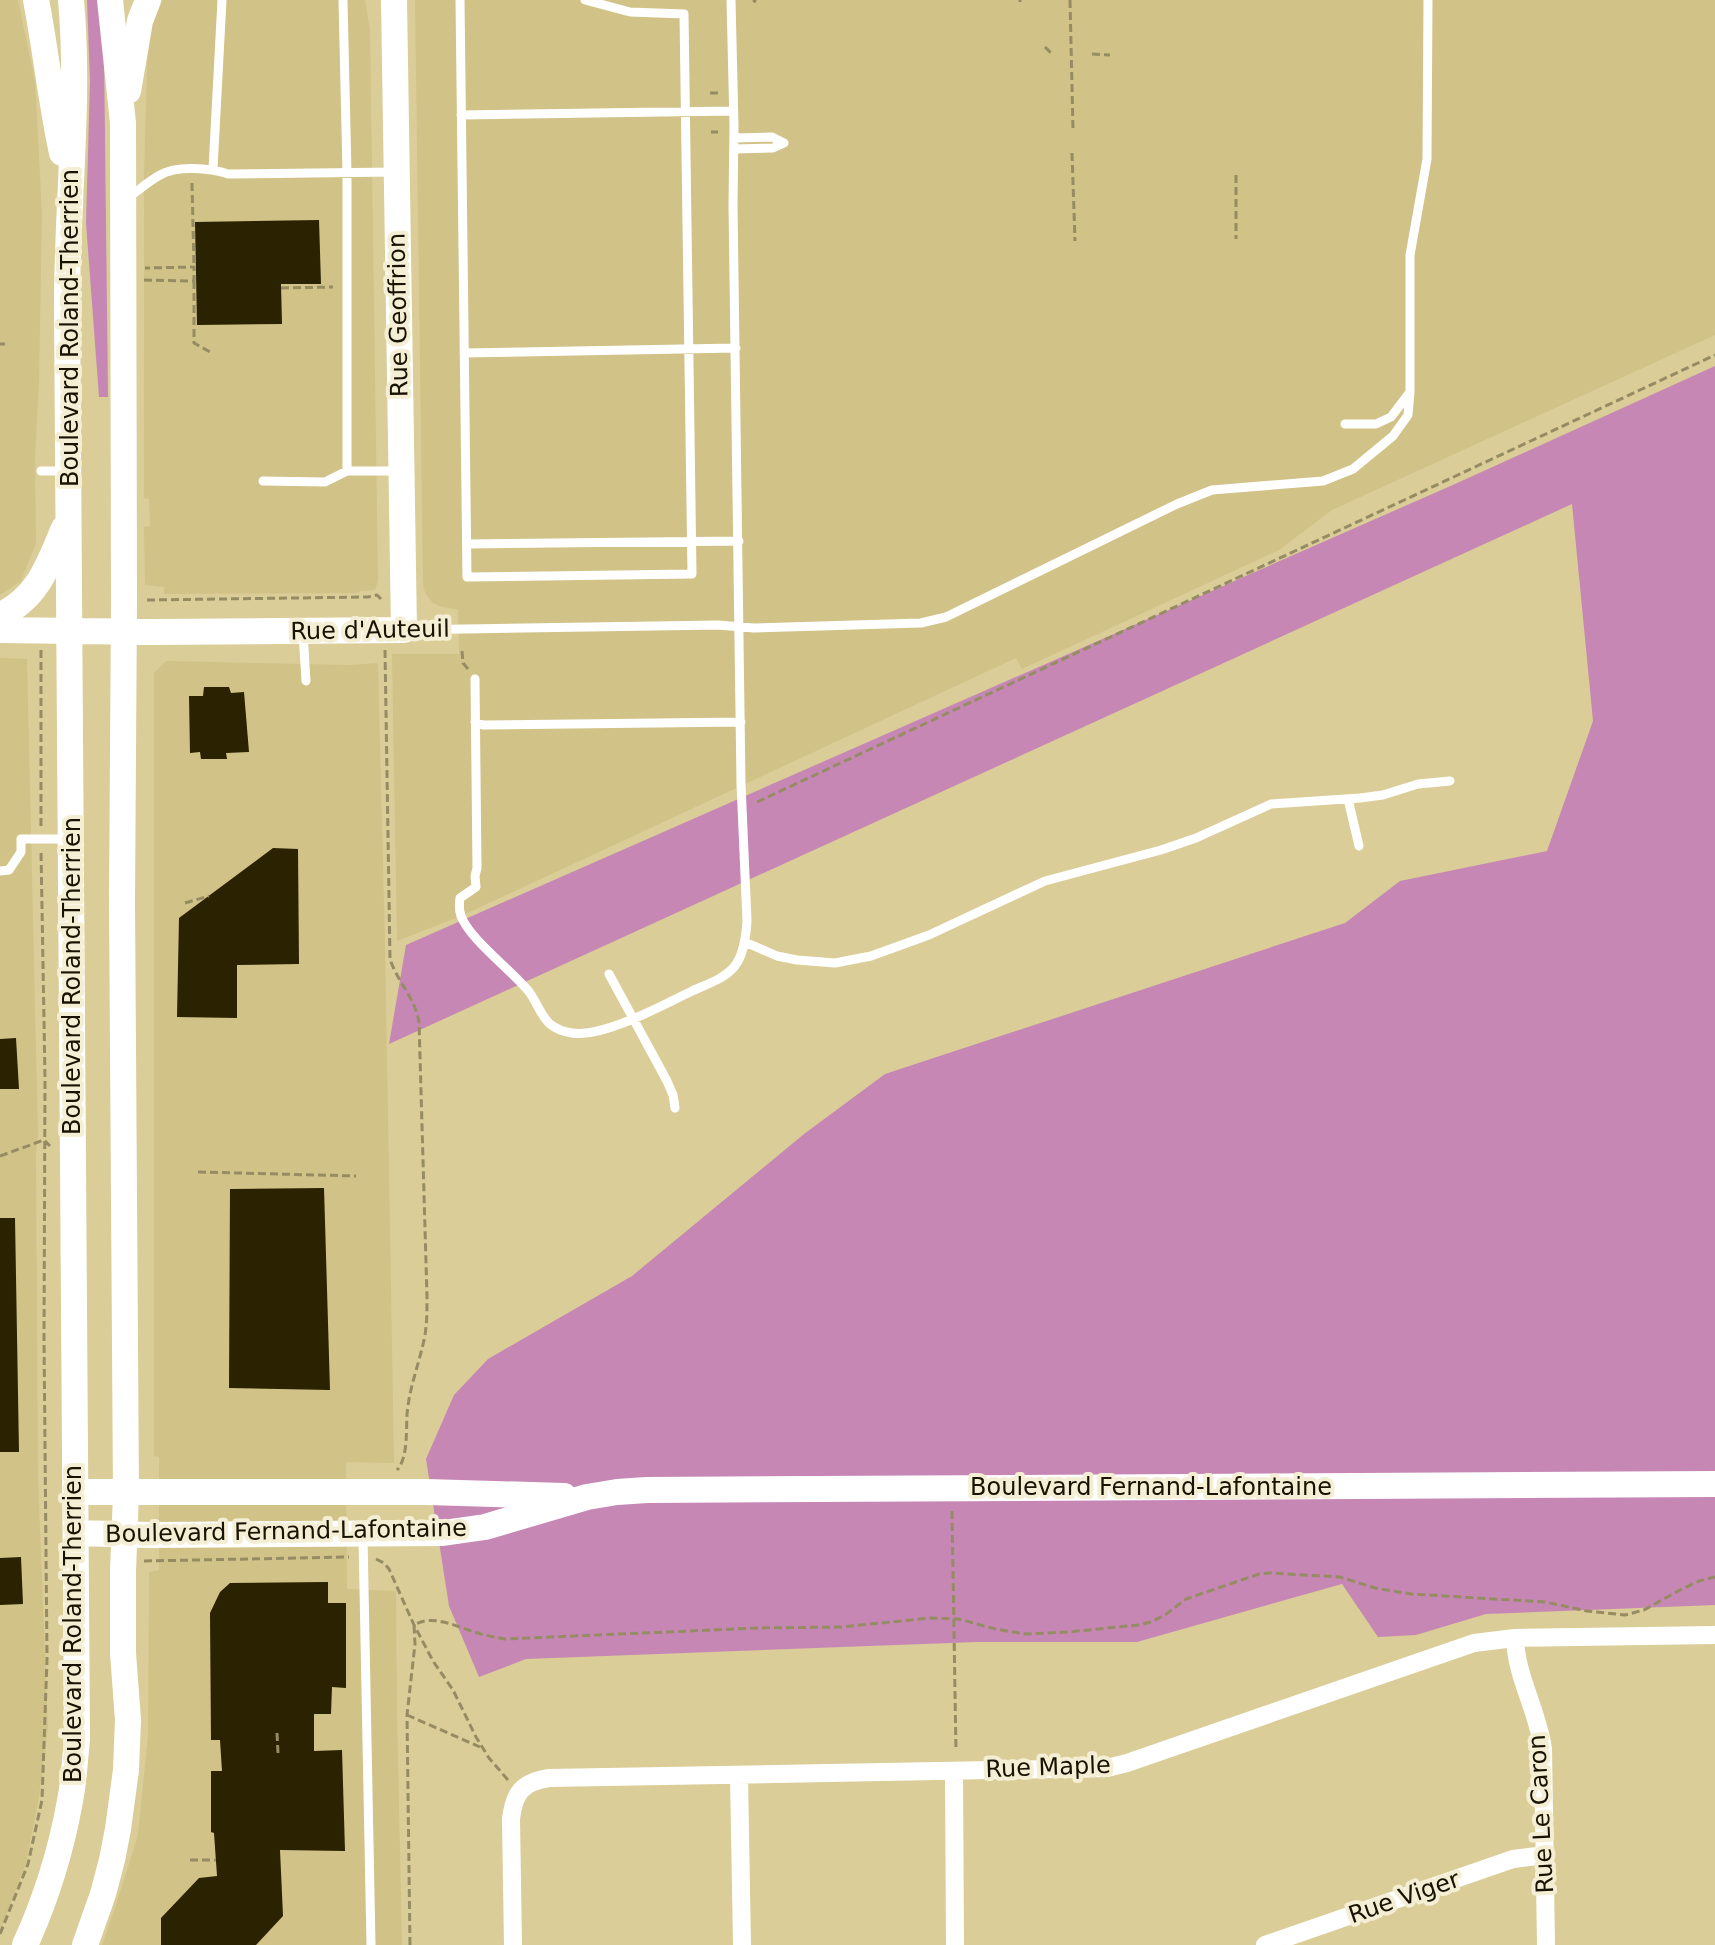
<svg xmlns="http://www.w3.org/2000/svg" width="1715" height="1945" font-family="'DejaVu Sans',sans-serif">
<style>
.built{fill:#d1c287}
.green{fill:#c687b5}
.building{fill:#2a2200}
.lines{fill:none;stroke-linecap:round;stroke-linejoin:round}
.path{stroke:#968c63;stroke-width:3;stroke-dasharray:8 4;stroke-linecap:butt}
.lane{stroke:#fff;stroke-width:9}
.street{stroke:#fff;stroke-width:18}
.secondary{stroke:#fff;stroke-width:26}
.labels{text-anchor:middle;stroke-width:8;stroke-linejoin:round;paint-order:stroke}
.street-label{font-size:24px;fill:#171201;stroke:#f4eed4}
</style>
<rect width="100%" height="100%" fill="#dacd98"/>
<path class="built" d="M0 0H18L35 81 42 214 39 381 35 459 36 543 21 581 0 595Z
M163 0H365L370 30 378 581 375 590 360 591 358 593 164 594V587L145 585 144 527 150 526 149 499 144 498V173L147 71 150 34 152 23Z
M415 0H1715V335L1332 510 1279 550 1022 669 1016 658 461 916 397 941 392 654H459V651L458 610 439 606 433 603 425 593 423 584Z
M0 658 27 659 38 1135 36 1154 38 1479 48 1728 38 1803 26 1863 0 1931Z
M166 661 350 665 378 663 385 943 394 1463 346 1462 347 1589 396 1591 397 1711 402 1945H102L115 1908 138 1835 148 1736 149 1572 159 1570V1457L154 1456V673Z"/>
<path class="green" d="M87 0H99L104 51 108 397H99L86 223 90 81Z
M1715 366V1605L1486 1614 1416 1635 1378 1637 1342 1584 1137 1642H977L526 1659 479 1677 449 1606 426 1459 454 1395 488 1359 632 1276 804 1134 885 1074 1345 923 1400 881 1547 851 1593 721 1572 504 389 1044 406 945 1455 484Z"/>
<path class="building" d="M319 220 321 284H281L282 324 197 325 195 222Z
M204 687H229L231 693 244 692 249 752 226 753 227 759H201L200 752 190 753 189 696H203Z
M273 848 298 849 299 964 237 965V1018L177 1017 179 918Z
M16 1038 19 1089H0V1039Z
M324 1188 330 1390 229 1388 230 1189Z
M0 1218H15L19 1452H0Z
M21 1557 23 1604 0 1605V1558Z
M328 1582V1603H346V1688L332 1687 331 1714H314V1751L342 1750 345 1851 280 1850 283 1916 256 1945H161V1918L199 1878 217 1876 214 1833 211 1832V1771H222L220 1740H211L210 1613 220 1592 230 1583Z"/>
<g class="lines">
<path class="path" d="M753 0 756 2
M1020 0V2
M1070 0 1073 129
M1045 47 1053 55
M1092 54 1110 55
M710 93H719
M711 132H718
M1072 153 1075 241
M1236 175V239
M192 183 194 267
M144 280 194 281V267L145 268
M194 281V343L212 353
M281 288 333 287
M0 344H5
M147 600 368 597 377 595 381 599
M41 650V827
M385 650 390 959C397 981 415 998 419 1022L427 1297C427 1310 427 1322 425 1335 420 1362 409 1387 407 1415 406 1432 408 1458 397 1470
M462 651 463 663 468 669
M757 802 1715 355
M185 903 209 896
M0 1156 44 1140 50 1146
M198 1172 356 1176
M952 1511 956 1751
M376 1559 384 1563 389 1569 414 1625 433 1661 453 1690 476 1737 489 1758 508 1780
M144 1561 349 1557
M407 1715 480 1747
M277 1733 278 1753
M190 1860H216
M0 1934 28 1864 42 1800 47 1659 44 1338 45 1079 41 850
M410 1945 407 1715 415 1644 414 1625C433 1613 459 1628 478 1633 487 1636 496 1637 505 1639L758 1628 841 1627 931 1618 959 1619 995 1629 1025 1634 1068 1632 1138 1625 1151 1622 1165 1615 1186 1599 1259 1574 1270 1573 1340 1577 1375 1588 1411 1594 1545 1602 1587 1611 1625 1615 1644 1610 1678 1591 1699 1581 1715 1577"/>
<path class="lane" d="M343 0 347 173V471H397
M460 0 467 577 692 574 684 14 630 12 585 0
M461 115 733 111
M734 138 772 137 784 143
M734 149 773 148 784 143
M213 169 222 0
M129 197C139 190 149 181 160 175 177 165 210 168 228 174L393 172
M464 353 736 348
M1345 424H1376L1391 417 1410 392V255L1427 159 1428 0
M41 471H66
M263 481 325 482 347 471
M467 544 739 541
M405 630 718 625 754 628 921 623 946 617 1177 504 1212 490 1323 481 1353 469 1393 436 1408 415 1410 392
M303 633 306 681
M475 679 477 868 475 876 476 887 460 898C459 904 459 910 461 916 470 940 513 971 530 993 537 1003 541 1016 550 1024 556 1029 565 1032 572 1033 602 1038 664 1005 692 991 705 985 724 979 734 967 744 955 746 936 747 921L741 784 733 205 734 125 731 0
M475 722 483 725 741 722
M1348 799 1359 846
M0 871 9 870 21 852V839H69
M745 942 777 956 797 960 835 963 871 956 929 935 1045 881 1161 850 1196 838 1271 804 1360 798 1383 795 1418 784 1450 781
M609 974 667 1081 673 1095 675 1108
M363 1537 371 1945"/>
<path class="street" d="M1515 1638C1516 1677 1538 1711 1543 1749L1546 1945
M954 1771 955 1945
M739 1775 742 1945
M513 1945 511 1819C514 1793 522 1782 549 1778L1107 1768 1127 1763 1474 1643 1515 1638 1715 1635
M1265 1945 1513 1859 1545 1855"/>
<path class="secondary" d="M36 0C46 51 51 103 62 153
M128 91 140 21 148 0
M0 615C38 599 49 563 64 528
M0 630 153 632 404 630 394 0
M75 1492H427L564 1496
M76 1533 150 1535 443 1533 485 1527 587 1497 617 1492 647 1490 1715 1484
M25 1945C46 1899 61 1851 70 1801 74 1781 75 1759 77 1739L67 304C67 203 80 101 71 0
M85 1945 103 1894 112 1860 118 1829 126 1770 128 1720 123 1653V1571L126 1493 122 902 124 602 123 123 110 0"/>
</g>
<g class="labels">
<g class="street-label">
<text transform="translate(398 315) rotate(-91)" y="8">Rue Geoffrion</text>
<text transform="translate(70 328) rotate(-90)" y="8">Boulevard Roland-Therrien</text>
<text transform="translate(370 630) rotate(-1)" y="8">Rue d'Auteuil</text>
<text transform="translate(72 976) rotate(-90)" y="8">Boulevard Roland-Therrien</text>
<text x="1151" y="1495">Boulevard Fernand-Lafontaine</text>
<text transform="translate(286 1531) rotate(-1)" y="8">Boulevard Fernand-Lafontaine</text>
<text transform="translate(73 1624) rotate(-90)" y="8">Boulevard Roland-Therrien</text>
<text transform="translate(1048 1767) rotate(-2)" y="8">Rue Maple</text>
<text transform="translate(1541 1814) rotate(-93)" y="8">Rue Le Caron</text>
<text transform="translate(1404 1897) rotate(-19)" y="8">Rue Viger</text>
</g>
</g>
</svg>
